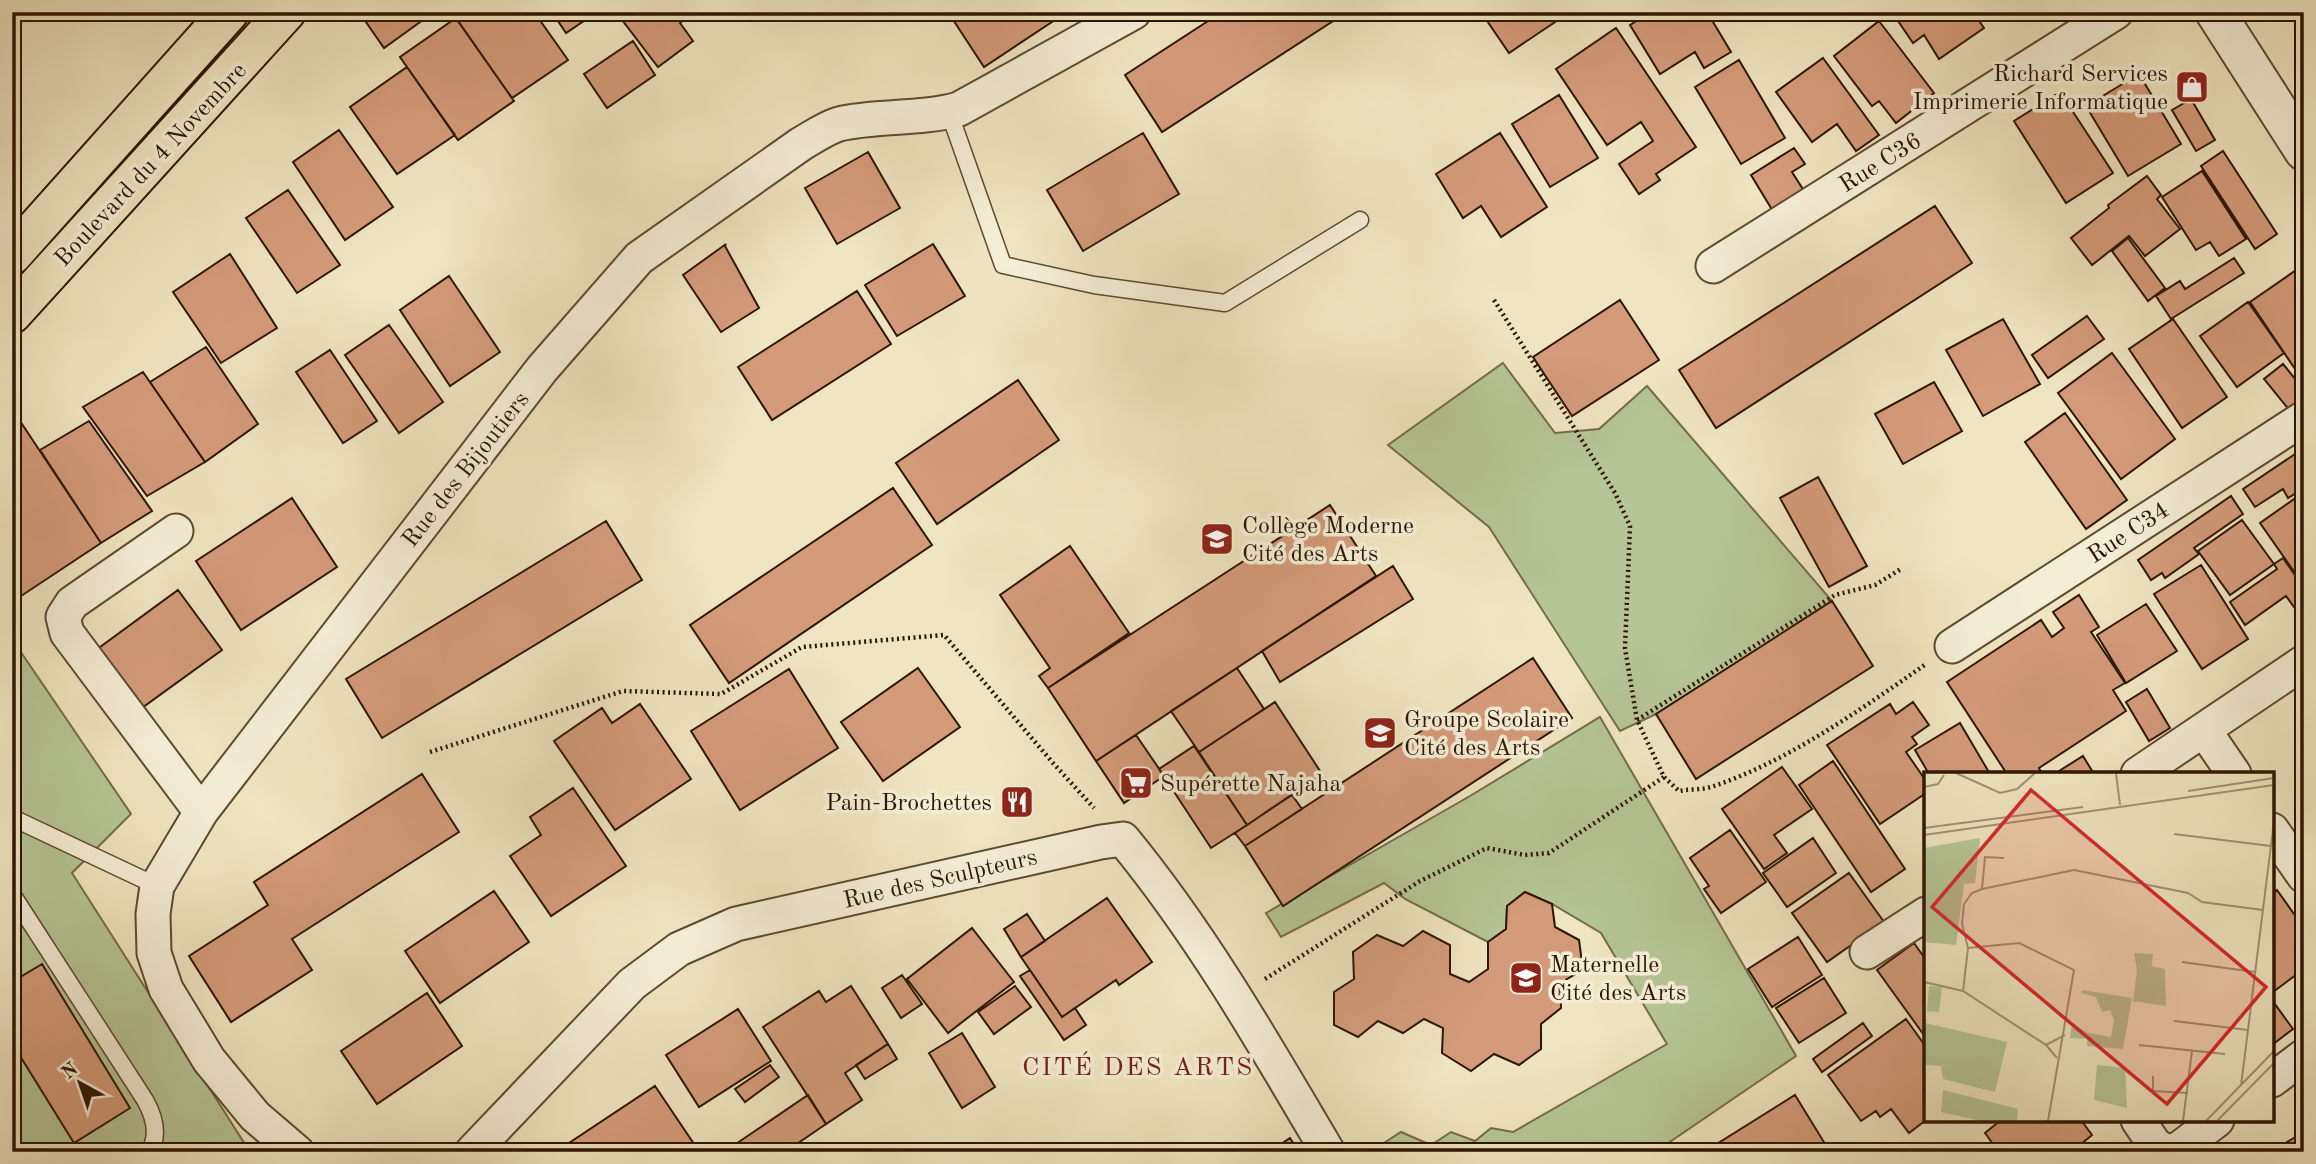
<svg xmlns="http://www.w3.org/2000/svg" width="2316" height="1164" font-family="'Old Standard TT',serif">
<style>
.green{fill:#b6c596;stroke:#726d4b;stroke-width:2}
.building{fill:#d49b7a;stroke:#2d1500;stroke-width:2}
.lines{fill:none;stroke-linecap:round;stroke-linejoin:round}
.service-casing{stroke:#5e4930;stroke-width:19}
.minor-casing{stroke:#5e4930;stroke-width:37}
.tertiary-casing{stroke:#5e4930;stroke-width:42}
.primary-casing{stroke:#2d1500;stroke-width:42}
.path{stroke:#2d1500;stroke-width:4.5;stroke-dasharray:2 3.5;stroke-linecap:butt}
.service{stroke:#f5eed7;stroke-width:16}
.minor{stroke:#f5eed7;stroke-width:33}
.tertiary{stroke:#f5eed7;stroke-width:38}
.primary{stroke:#f0e5c1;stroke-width:38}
.labels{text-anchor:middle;stroke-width:7;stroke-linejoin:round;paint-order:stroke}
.poi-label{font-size:24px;fill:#2d1500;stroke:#f5eed7;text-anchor:start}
.street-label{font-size:24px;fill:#2d1500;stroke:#f5eed7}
.neighbourhood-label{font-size:26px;letter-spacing:2px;fill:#7a1f14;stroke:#f5eed7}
.inset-road{fill:none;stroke:#a29274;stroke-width:2}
.view{fill:#d62828;fill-opacity:0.15;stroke:#d62828;stroke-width:3.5}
.inset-edge{fill:none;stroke:#2d1500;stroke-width:3.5}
</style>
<rect width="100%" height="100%" fill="#f0e5c1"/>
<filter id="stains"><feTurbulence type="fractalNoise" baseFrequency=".00286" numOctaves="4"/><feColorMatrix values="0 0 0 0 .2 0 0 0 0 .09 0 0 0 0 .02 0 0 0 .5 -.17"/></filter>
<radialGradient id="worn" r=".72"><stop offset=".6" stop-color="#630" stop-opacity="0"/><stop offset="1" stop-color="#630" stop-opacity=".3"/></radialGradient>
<path class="green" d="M1503 363 1555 433 1599 429 1647 386 1832 601 1656 714 1620 731 1489 527 1388 445Z
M12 639 131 814 72 873 250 1152H12Z
M1600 717 1796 1056 1655 1152H1370L1401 1132 1431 1145 1451 1132 1475 1141 1491 1128 1513 1132 1667 1044 1601 933 1552 904 1525 892 1507 906 1506 929 1488 942 1405 899 1384 883 1281 937 1266 913 1470 796Z"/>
<path class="building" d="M359 12H434L384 48Z
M455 12H534L568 60 512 98 453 14Z
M552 12H597L566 33Z
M616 12H694L680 23 693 41 658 67Z
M948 12H1067L984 67Z
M1222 12H1347L1162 132 1125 75Z
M1481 12H1570L1509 53Z
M1651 12H1707L1731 52 1704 68 1695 52 1660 74 1630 25Z
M1892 12H1973L1984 28 1939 59 1924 35 1913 43Z
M456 18 514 101 458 140 400 57Z
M1879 21 1934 93 1896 123 1879 101 1872 106 1834 56Z
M1616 28 1696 147 1656 174 1660 180 1639 194 1619 164 1653 141 1641 122 1607 145 1556 69Z
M633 41 655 75 607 108 584 74Z
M1823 58 1879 135 1856 151 1837 124 1812 142 1776 92Z
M1739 60 1785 138 1741 164 1695 87Z
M407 67 455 135 397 174 350 107Z
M2139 74 2181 144 2128 176 2086 106Z
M2060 92 2113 173 2066 203 2014 121Z
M1559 95 1598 158 1550 187 1512 124Z
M2191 99 2215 140 2196 151 2172 110Z
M339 130 393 207 345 240 293 162Z
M1143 133 1179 194 1083 251 1047 190Z
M1500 133 1547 207 1501 237 1481 206 1463 218 1436 174Z
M1794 148 1805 164 1792 172 1806 194 1774 213 1751 175Z
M2223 151 2277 234 2255 249 2201 166Z
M868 152 900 208 837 244 805 188Z
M2202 171 2246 239 2219 256 2210 242 2196 250 2162 197Z
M2147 176 2161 195 2157 199 2180 229 2145 256 2129 236 2092 265 2071 238 2109 208 2108 205Z
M288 190 340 265 297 293 246 218Z
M1935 206 1972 263 1716 428 1679 370Z
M2128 238 2165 288 2148 301 2112 251Z
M726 244 725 246 759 308 721 332 683 275Z
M933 244 965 296 897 336 865 285Z
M230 254 277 328 221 363 173 292Z
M2234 258 2244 273 2171 319 2156 296 2180 281 2185 289Z
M2302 266 2304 269V368L2297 372 2250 302Z
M449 276 500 352 450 386 400 310Z
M857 291 891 344 772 420 738 367Z
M1620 300 1659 360 1572 416 1533 357Z
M2248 302 2284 353 2237 387 2200 336Z
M2087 316 2104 339 2048 378 2032 355Z
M2003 319 2040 384 1983 416 1946 350Z
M2173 319 2227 397 2182 428 2129 349Z
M389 325 443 402 399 433 345 355Z
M206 347 258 424 205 462 150 382Z
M330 350 377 421 343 443 296 372Z
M2112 353 2175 439 2121 479 2058 393Z
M2283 364 2304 390V400L2290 411 2264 379Z
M143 372 205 462 147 496 83 407Z
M1018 380 1059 440 937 524 896 463Z
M1934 382 1962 431 1903 464 1875 414Z
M2065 413 2127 500 2086 529 2025 442Z
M89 421 152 511 101 543 40 450Z
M22 424 101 543 12 602V431Z
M2304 448V488L2288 498 2283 489 2255 507 2243 489Z
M1818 477 1867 566 1829 587 1780 498Z
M893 488 932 545 729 683 690 625Z
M2304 492V567L2295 573 2260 523Z
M2231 496 2243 514 2194 548 2199 554 2165 578 2162 573 2151 580 2138 560Z
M292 498 337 567 241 630 196 561Z
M1330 505 1376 576 1096 761 1048 688Z
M2242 520 2274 564 2230 595 2198 551Z
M606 521 642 580 382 738 346 679Z
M1070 546 1129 633 1048 688 1039 676 1050 668 1000 595Z
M2283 558 2304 588V621L2286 596 2245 625 2230 602 2277 569 2274 564Z
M2201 565 2248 639 2202 669 2154 594Z
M1393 566 1413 599 1280 682 1262 651Z
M178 590 222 650 139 710 96 650Z
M2079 595 2099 627 2091 632 2125 683 2113 690 2126 711 2039 768 2042 774H2007L1947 682 2041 620 2052 637 2064 628 2053 612Z
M1832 601 1873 666 1696 779 1656 714Z
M2146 604 2177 651 2126 683 2097 635Z
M1533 658 1572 718 1283 906 1245 846Z
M918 668 960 727 883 781 841 722Z
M1237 668 1264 709 1199 752 1171 711Z
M789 669 838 748 740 810 691 731Z
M2147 689 2170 728 2149 741 2126 702Z
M1275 702 1322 774 1247 825 1199 752Z
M1913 702 1929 725 1912 737 1917 744 1906 752 1926 781V793L1880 824 1827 745 1890 704 1896 714Z
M640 704 691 779 615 830 554 741 602 708 612 723Z
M1960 723 1990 774H1929L1915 750Z
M1136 735 1164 776 1124 803 1096 761Z
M1194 746 1247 825 1211 848 1159 769Z
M2083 756 2094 774H2061L2059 771Z
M1833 761 1905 869 1871 892 1799 785Z
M1782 767 1812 809 1774 835 1787 853 1764 869 1722 809Z
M422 774 459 832 292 939 312 970 231 1022 189 956 268 905 254 882Z
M573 788 626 866 551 916 510 856 541 835 530 817Z
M1292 795 1302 809 1245 846 1235 833Z
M1730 830 1766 882 1721 913 1704 889 1709 886 1690 858Z
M1813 838 1836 873 1787 907 1763 873Z
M1849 873 1884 922 1827 962 1792 913Z
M2277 890 2304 928V969L2273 992 2272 894Z
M494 891 529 942 440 1003 405 951Z
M1525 892 1552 904 1555 927 1579 940 1583 970 1560 983 1561 1008 1541 1024V1049L1519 1065 1494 1054 1471 1071 1442 1053 1443 1028 1424 1019 1403 1033 1378 1021 1358 1037 1334 1025V992L1354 979 1353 952 1377 935 1403 946 1423 931 1450 945V974L1469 982 1488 969V942L1506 929 1507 906Z
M1107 898 1152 962 1119 985 1116 980 1062 1017 1021 957Z
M1027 914 1045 941 1021 957 1004 929Z
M972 928 1014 982 948 1033 907 979Z
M1798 937 1822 975 1772 1007 1748 969Z
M1914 943 1926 960V1038L1877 970Z
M42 964 130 1108 74 1143 12 1043V982Z
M1030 970 1062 1017 1075 1008 1086 1025 1064 1040 1020 976Z
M902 975 922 1004 901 1018 882 988Z
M1824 978 1846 1013 1799 1043 1776 1008Z
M851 986 888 1044 845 1073 862 1100 826 1124 763 1027 819 991 826 1002Z
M1015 986 1031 1007 994 1034 978 1012Z
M427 993 462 1046 377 1104 341 1051Z
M2272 1000 2293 1029 2272 1045Z
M738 1009 771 1061 699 1107 666 1055Z
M1906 1019 1926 1047V1120L1909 1133 1891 1109 1880 1117 1876 1111 1861 1121 1828 1075Z
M1863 1023 1872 1036 1822 1072 1813 1059Z
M962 1033 995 1087 962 1108 929 1053Z
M888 1044 897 1059 865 1079 856 1065Z
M770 1065 779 1077 745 1102 735 1089Z
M655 1086 694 1144 682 1152H571L566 1145Z
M808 1095 826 1124 785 1152H724Z
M1795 1095 1830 1152H1704Z
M2001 1120H2081L2092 1135 2075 1149 2077 1152H1997L1998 1151 1985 1133Z
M2304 1132V1152H2293L2287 1142Z
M1290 1138 1299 1152H1269Z"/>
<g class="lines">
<defs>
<path id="service" d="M949 112 1003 265 1094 285 1225 303 1360 220
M12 820H17L157 886
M12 894 145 1100C154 1116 160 1135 149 1152"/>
<path id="minor" d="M1713 266 2116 12
M176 531 72 603 63 617 67 633 201 812
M1952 646 2304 418
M2204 730 2234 774
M2138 774 2304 662
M2272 830 2304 876
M1867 952 1926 914
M2272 1080 2304 1056
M2138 1120 2155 1145 2167 1152
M297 1152 255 1116 209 1060 166 989 154 953 153 914 157 886 201 812 542 369 639 258 801 144C813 137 826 128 839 124 877 115 920 120 959 109L1134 12
M472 1152 632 984 679 949 736 924 1101 842 1123 839C1202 935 1265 1045 1328 1152
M2170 1152 2180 1148 2217 1120"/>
<path id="tertiary" d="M2215 12 2304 151"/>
<path id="primary" d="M12 255 229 12
M12 314 286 12"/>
</defs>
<use href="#service" class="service-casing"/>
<use href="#minor" class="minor-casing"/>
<use href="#tertiary" class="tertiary-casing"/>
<use href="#primary" class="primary-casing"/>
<path class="path" d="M1494 300 1615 493 1630 526 1625 648 1637 720 1664 777 1679 791C1689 789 1701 790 1711 787 1787 762 1860 710 1926 664
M1637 720 1835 595 1875 585 1901 569
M430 752 623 691 721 694 802 647 944 635 1053 763 1094 808
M1265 979 1420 881 1487 848 1525 855 1549 853 1664 777"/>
<use href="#service" class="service"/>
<use href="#minor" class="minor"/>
<use href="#tertiary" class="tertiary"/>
<use href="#primary" class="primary"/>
</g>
<defs>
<symbol id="shop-square" viewBox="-11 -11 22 22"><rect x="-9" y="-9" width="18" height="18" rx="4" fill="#8f2418" stroke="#f5eed7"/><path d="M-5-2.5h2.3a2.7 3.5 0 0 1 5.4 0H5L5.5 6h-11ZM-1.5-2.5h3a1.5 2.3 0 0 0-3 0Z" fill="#fff"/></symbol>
<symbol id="school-square" viewBox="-11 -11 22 22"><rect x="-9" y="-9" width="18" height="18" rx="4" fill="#8f2418" stroke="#f5eed7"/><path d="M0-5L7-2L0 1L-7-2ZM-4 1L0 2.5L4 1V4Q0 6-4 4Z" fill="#fff"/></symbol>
<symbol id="supermarket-square" viewBox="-11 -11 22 22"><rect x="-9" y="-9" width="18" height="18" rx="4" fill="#8f2418" stroke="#f5eed7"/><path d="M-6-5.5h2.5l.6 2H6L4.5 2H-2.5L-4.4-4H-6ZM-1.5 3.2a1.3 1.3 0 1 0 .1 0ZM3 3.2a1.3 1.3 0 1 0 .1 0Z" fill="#fff"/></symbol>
<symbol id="restaurant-square" viewBox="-11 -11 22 22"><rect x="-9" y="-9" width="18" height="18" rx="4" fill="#8f2418" stroke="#f5eed7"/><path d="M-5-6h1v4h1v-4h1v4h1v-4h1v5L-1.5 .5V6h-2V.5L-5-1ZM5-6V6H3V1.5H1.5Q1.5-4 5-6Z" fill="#fff"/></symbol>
</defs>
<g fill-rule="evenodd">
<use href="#shop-square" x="2173" y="68" width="38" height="38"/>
<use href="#school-square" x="1198" y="520" width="38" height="38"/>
<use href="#school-square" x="1361" y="714" width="38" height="38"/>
<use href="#supermarket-square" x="1117" y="764" width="38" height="38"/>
<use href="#restaurant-square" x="998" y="783" width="38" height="38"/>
<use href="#school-square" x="1507" y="959" width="38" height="38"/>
</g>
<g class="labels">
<g class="poi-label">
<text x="2168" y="81" text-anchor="end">Richard Services<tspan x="2168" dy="28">Imprimerie Informatique</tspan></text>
<text x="1242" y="533">Collège Moderne<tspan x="1242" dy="28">Cité des Arts</tspan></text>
<text x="1404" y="727">Groupe Scolaire<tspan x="1404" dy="28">Cité des Arts</tspan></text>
<text x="1160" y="791">Supérette Najaha</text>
<text x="992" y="810" text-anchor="end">Pain-Brochettes</text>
<text x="1550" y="972">Maternelle<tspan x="1550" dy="28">Cité des Arts</tspan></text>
</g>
<g class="street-label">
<text transform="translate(1880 162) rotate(-32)" y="8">Rue C36</text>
<text transform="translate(150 164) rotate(-47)" y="8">Boulevard du 4 Novembre</text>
<text transform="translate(465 469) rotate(-52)" y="8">Rue des Bijoutiers</text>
<text transform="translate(2128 532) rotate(-33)" y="8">Rue C34</text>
<text transform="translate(940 878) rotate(-13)" y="8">Rue des Sculpteurs</text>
</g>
<g class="neighbourhood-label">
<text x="1138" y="1075">CITÉ DES ARTS</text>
</g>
</g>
<g transform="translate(1924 772)">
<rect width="350" height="350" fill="#f0e5c1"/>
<path d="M56 66 51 111 40 112 32 173 0 170V76ZM210 181 229 182 228 194 241 197 242 234 209 229 213 198ZM5 214 18 215 15 240 3 239ZM158 218 208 226 199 277 163 274V267L146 266 148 251 164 261 187 265 190 248 186 238 178 240 172 225 157 221ZM1 251 83 270 71 320 19 307 17 294 0 293ZM173 293 201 296 203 336 170 328ZM19 318 94 337 93 349H57L17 340Z" fill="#b6c596"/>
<path class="inset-road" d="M32 1 76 21 93 17 111 1M192 1 196 33M0 15 14 12 20 3M264 19 350 6M0 56 159 35M250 62 347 74M0 63 350 13M58 117 61 85 80 86M44 176 95 171 150 198 124 349M258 190 331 200M0 210 39 219 122 273 133 286M39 219 44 176 38 152 40 132 48 121 58 117 150 98 264 121 278 130 339 138M250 249 324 258M122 273 141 263M215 273 301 282M229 304V319L264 321M317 314 350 49M259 349 268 279M282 349 350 279M293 349 350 291"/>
<path class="view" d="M107 18 342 215 243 332 8 135Z"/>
<rect width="350" height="350" class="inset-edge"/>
</g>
<rect width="2316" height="1164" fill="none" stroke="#f0e5c1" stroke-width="42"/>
<rect x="14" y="14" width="2288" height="1136" fill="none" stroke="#2d1500" stroke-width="3.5"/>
<rect x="21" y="21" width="2274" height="1122" fill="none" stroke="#2d1500" stroke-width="2"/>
<g transform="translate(80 1083) rotate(320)" stroke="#f5eed7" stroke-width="5" paint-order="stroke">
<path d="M0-5L12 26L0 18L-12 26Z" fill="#2d1500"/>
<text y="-10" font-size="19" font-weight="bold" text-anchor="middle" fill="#2d1500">N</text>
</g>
<rect width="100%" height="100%" filter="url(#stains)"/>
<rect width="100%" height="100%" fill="url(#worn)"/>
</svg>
